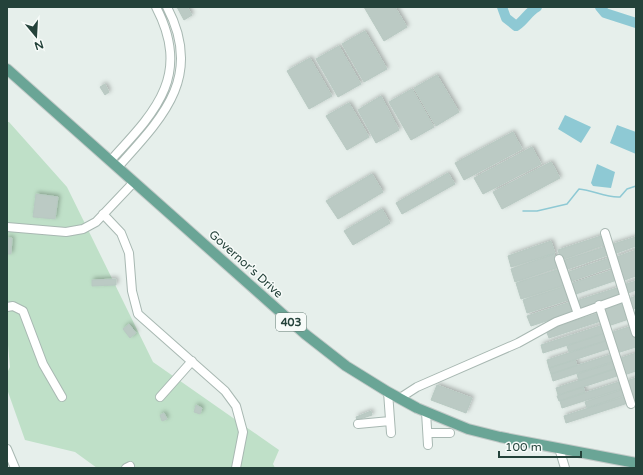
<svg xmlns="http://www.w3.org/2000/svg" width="643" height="475" font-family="'Varela Round',sans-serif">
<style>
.green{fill:#bfe0c8}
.water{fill:#8ec9d4}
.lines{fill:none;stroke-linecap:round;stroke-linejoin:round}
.stream{stroke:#8ec9d4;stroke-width:1.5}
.river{stroke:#8ec9d4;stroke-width:10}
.building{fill:#bbcac4;stroke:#b8c9c2;filter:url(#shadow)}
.minor-casing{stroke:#a8b8b2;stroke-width:10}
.major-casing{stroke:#c2cac8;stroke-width:12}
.minor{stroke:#fff;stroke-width:8}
.major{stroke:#6aa596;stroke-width:10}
.labels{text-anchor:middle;stroke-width:3;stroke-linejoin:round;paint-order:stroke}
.shield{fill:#f7fbf9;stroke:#637a73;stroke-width:1}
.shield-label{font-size:11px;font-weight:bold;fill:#24423a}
.street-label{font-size:12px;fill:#24423a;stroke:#f7fbf9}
</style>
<defs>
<filter id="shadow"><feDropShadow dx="2" dy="-2" stdDeviation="2" flood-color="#0004"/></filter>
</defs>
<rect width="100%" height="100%" fill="#e6efeb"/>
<path class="green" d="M7 122H9L67 187 153 362 279 450 273 464 275 468H97L75 452 25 440 7 389V373L10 367 8 345 7 343Z"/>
<path class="water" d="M565 115 591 127 581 143 558 129Z
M617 125 636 132V154L610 143Z
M597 164 615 172 611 188 593 186 591 183Z"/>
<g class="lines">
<path class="stream" d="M523 211H537L567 204 579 189C593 190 606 198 620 197L627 189 636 186"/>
<path class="river" d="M502 7 506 18 516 26C525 20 527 13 537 7
M600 7 605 13 636 23"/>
</g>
<path class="building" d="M177 7H187L192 15 184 20Z
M364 7H395L407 27 384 41Z
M365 31 387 69 364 82 342 44Z
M339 46 361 84 338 97 316 59Z
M310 58 332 96 309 109 287 71Z
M437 75 459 112 436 126 414 88Z
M105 84 109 92 105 95 100 87Z
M412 89 434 127 411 140 389 102Z
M381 96 399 130 376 143 358 110Z
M349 103 369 137 347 150 326 116Z
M513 132 522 149 464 180 455 163Z
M532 147 541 164 483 194 474 178Z
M551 162 560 178 502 209 493 192Z
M448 173 455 184 402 214 396 203Z
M372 174 383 192 338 219 326 201Z
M36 194 58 197 55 219 33 217Z
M382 209 390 223 353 245 344 231Z
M601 236 604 245 561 260 558 250Z
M636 237V246L614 254 610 245Z
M7 238H12L11 254H7Z
M551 241 555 253 511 267 508 256Z
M605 247 608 255 565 270 562 261Z
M636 250V276L622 281 614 258Z
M554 254 559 267 515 282 511 269Z
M609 258 612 267 569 282 566 273Z
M560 269 565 285 521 299 516 283Z
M613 270 617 280 573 295 570 284Z
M116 279V285L92 286V280Z
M636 281V290L626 294 623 285Z
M566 286 571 299 527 313 523 300Z
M620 287 622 295 579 310 576 301Z
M636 296V308L632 309 628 299Z
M624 301 629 319 608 326 602 308Z
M571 302 574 312 531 326 527 316Z
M599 313 601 321 549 338 546 330Z
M129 324 136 333 130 338 123 329Z
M603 325 605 333 543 353 541 345Z
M632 326 636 340V347L617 353 610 333Z
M606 333 608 340 569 352 567 346Z
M609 340 611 348 549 368 547 360Z
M636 353V371L624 375 618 359Z
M613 354 615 361 553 381 551 374Z
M575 360 577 365 551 374 549 368Z
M615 362 617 368 579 381 577 374Z
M617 368 620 375 558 395 556 388Z
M636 378V401L633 402 626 381Z
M622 381 624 388 562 408 560 401Z
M437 385 472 398 466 413 431 400Z
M583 387 585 392 559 401 557 396Z
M624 389 625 395 587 408 585 402Z
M626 396 628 403 566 423 564 416Z
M196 405 202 408 200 414 194 412Z
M371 411 372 415 357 420 356 417Z
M164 413 167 419 162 421 160 415Z"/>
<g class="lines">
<defs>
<path id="minor" d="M110 161C155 112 192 76 156 7
M118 167C162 118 204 77 167 7
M103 214 121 233 129 253 132 291 138 314 225 391 236 406 243 432 236 468
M7 227 66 232 83 229 96 222 134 182
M605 233 636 333
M559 259 578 314
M599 305 631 404
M7 307 13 306 23 311 43 364 62 397
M388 392 391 433
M160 397 192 361
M400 398 417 387 518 343 556 322 625 297
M426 412 428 445
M358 424 390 421
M428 433H450
M559 448 565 468
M7 449 15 468
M126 468 130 466"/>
<path id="major" d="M7 69 305 334 346 366 388 392 417 408 468 429 500 437 636 463"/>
</defs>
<use href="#minor" class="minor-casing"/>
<use href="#major" class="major-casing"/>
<use href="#minor" class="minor"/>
<use href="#major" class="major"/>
</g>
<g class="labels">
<rect class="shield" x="276" y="313" width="30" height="18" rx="3"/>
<g class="shield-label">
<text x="291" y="326">403</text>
</g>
<g class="street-label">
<text transform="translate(246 264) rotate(42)" y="4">Governor's Drive</text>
</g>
</g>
<rect width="643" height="475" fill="none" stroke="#24423a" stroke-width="16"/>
<g transform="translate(36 36) rotate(162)" stroke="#f7fbf9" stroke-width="3" paint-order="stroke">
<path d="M0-3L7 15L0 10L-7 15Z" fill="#24423a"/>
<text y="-6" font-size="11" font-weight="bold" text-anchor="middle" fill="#24423a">N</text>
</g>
<path d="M499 451v6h82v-6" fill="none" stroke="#24423a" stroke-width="2"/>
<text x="505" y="451" font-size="12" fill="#24423a" stroke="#f7fbf9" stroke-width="3" paint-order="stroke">100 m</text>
</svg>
